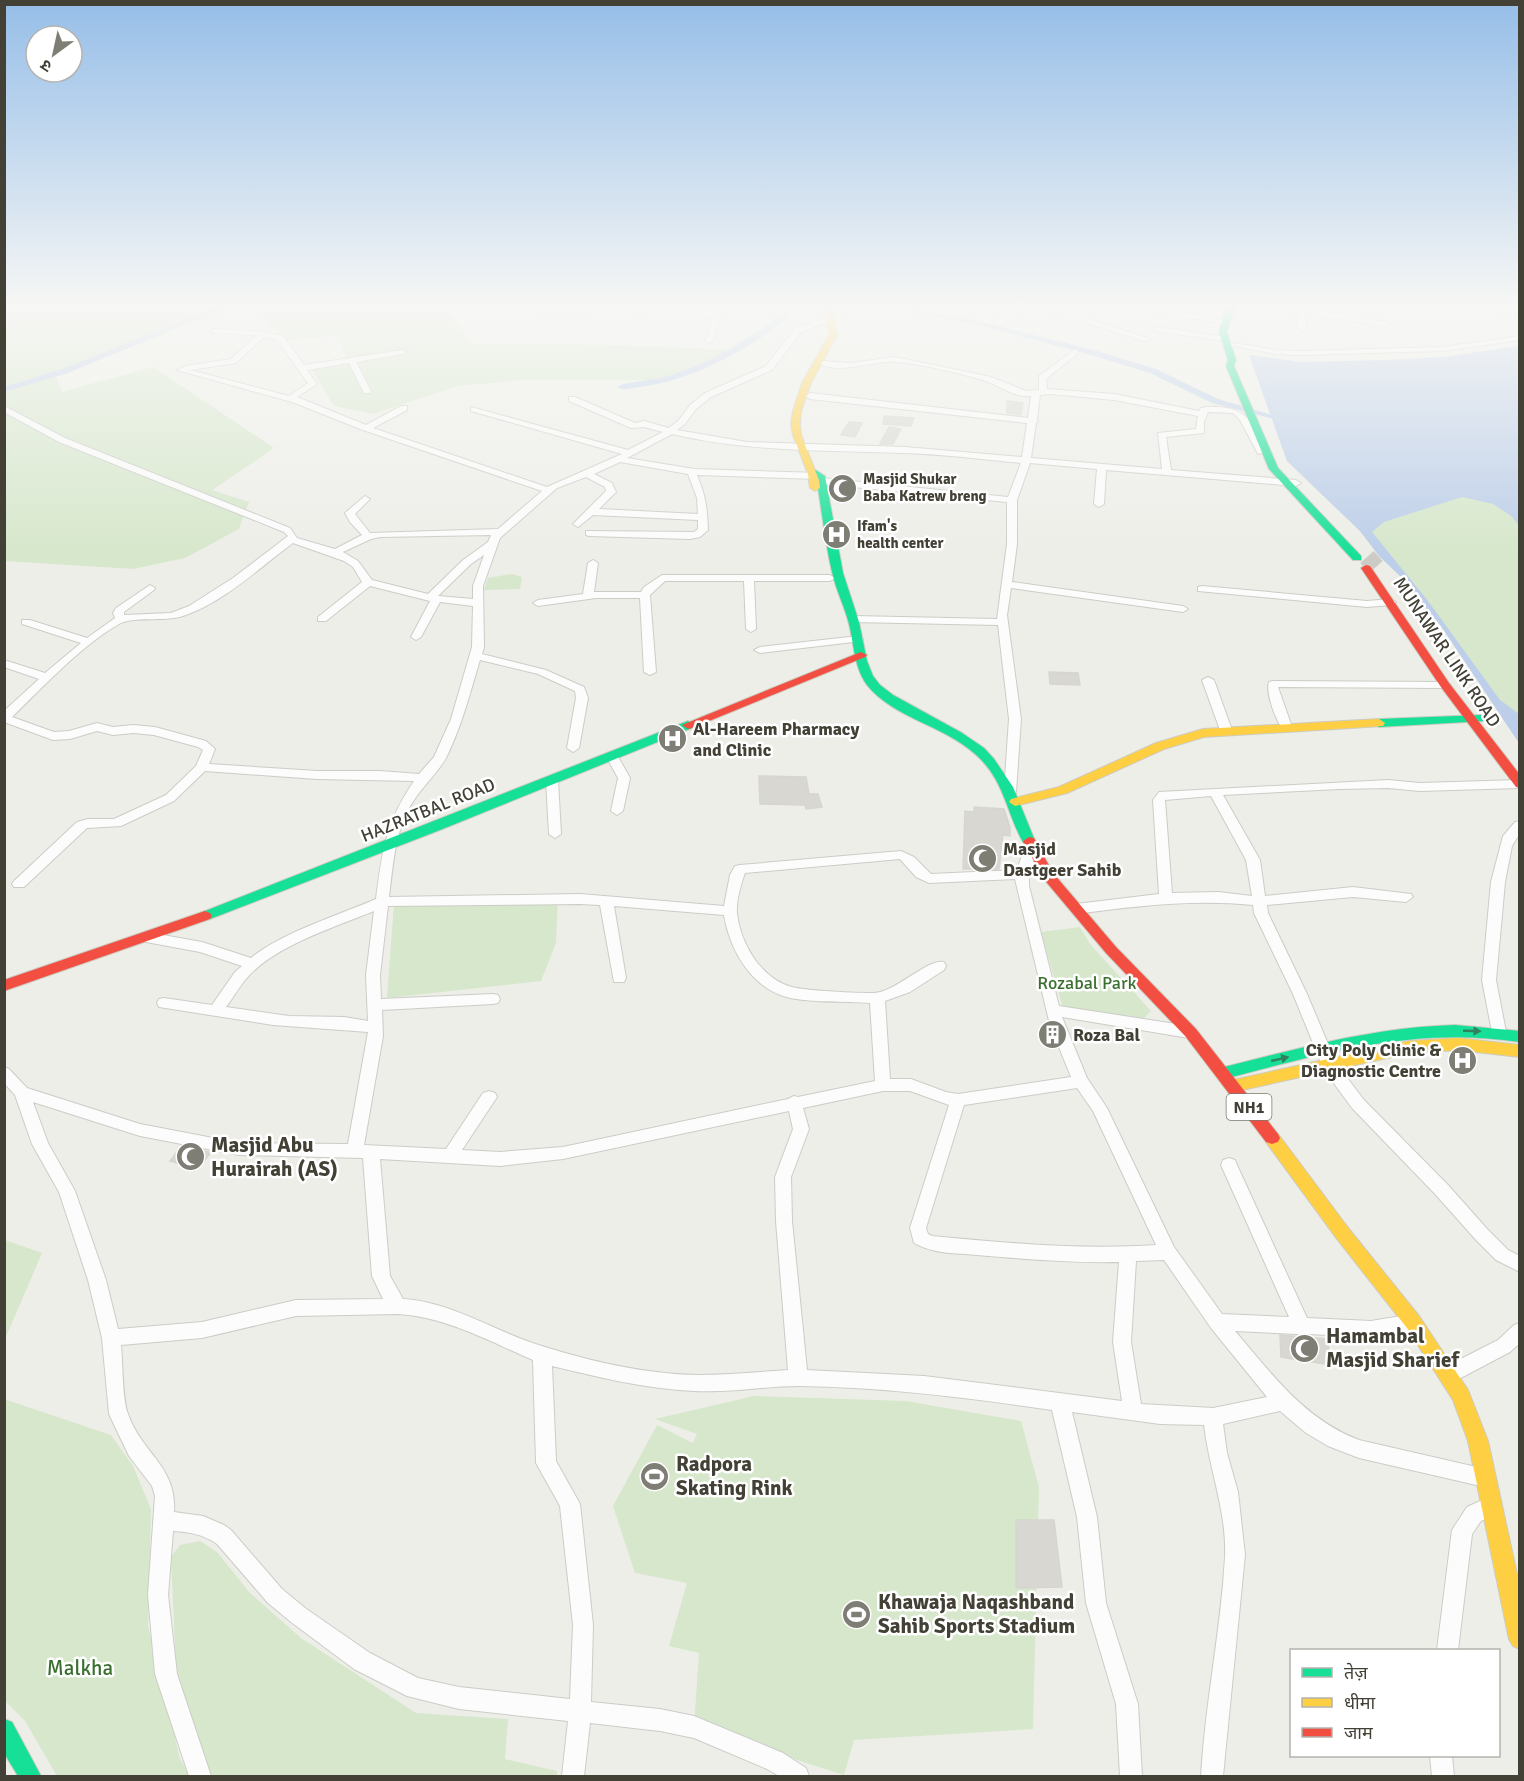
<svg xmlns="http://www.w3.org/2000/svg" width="1524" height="1781" font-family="Signika,'Noto Sans Devanagari',sans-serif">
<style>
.green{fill:#d6e7cb}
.water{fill:#bccee9}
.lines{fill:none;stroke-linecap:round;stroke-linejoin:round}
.canal{fill:#bccee9;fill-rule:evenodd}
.building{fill:#d8d7d2;stroke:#d6d5cf;stroke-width:1.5}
.primary-tunnel{stroke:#cccbc5;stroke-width:18;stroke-dasharray:18 9;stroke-linecap:butt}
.street-casing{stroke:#ccccc7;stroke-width:2}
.fast-casing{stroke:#ccccc0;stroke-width:2}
.slow-casing{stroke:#ccccc0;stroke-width:2}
.jam-casing{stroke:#ccccc0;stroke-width:2}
.street{fill:#fcfcfc;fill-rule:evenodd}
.fast{fill:#16e098;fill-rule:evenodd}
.slow{fill:#ffcf43;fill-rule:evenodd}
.jam{fill:#f24e42;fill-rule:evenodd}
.oneway{fill:#31815d}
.labels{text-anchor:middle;stroke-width:5;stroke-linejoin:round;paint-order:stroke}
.far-poi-label{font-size:15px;font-weight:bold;fill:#434136;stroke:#fff;text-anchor:start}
.shield{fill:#fff;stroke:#7b7a72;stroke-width:1.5}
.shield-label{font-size:16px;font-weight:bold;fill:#434136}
.street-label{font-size:18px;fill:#434136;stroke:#fff}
.poi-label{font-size:18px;font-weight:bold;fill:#434136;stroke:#fff;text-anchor:start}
.park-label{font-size:18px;fill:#3a6f2f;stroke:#fff}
.near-poi-label{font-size:21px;font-weight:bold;fill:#434136;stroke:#fff;text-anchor:start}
.near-park-label{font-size:21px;fill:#3a6f2f;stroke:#fff}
</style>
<rect width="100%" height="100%" fill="#eeeee9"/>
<path class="green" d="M4 306H237L56 376 62 392 153 367 274 448 212 490 249 502 239 529 185 558 133 569 5 561Z
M248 306H445L472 344H583L741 350 699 371 658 380H522L458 386 373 414 334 406 311 368 349 363 337 335 287 341Z
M1519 346V743L1441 626 1399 575 1379 556 1360 531 1287 461 1249 355 1301 362 1391 360 1444 357Z
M512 574 522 577 520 589 484 590 488 578Z
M558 894 556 943 541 981 387 998 394 903Z
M1080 927 1090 944 1151 1011 1142 1020 1063 1008 1041 932Z
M5 1240 42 1253 5 1339 4 1240Z
M754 1396 906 1401 1021 1421 1039 1487 1033 1729 854 1740 844 1775 694 1727 699 1653 669 1646 687 1583 635 1573 613 1506 657 1425 693 1443 697 1434 655 1419Z
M4 1399 111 1435 133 1466 151 1509 148 1626 180 1759 190 1776H57L25 1721 5 1701Z
M200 1541 217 1552 250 1593 301 1638 416 1713 508 1719 505 1759 557 1771V1776H208L176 1670 171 1557 180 1545Z"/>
<path class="water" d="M1519 346V525L1510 515 1493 504 1462 497 1384 522 1372 532 1428 601 1500 700 1519 714V743L1441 626 1399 575 1379 556 1360 531 1287 461 1249 355 1301 362 1391 360 1444 357Z"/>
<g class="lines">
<path class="canal" d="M219 306H229L68 373 4 392V387L62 369Z
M794 306H802C761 343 695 381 639 387 632 388 623 391 617 387 627 381 657 380 672 375 717 360 756 334 794 306Z
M887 306H902L991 324 1097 351 1156 369 1218 399 1289 420 1285 422 1212 403 1150 373 1091 355 990 328Z"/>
</g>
<path class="building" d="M1007 401 1023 403 1021 415 1007 413Z
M884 416 914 418 911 426 883 424Z
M849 422 862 423 855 437 841 435Z
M889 427 901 429 893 444H880Z
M1049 672 1078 673 1080 685 1050 684Z
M759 776 806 777 809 794H818L822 807 806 809 805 805 760 804Z
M974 807 1004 809 1010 827V836L1003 835 999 869H963L965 811 974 812Z
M181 1146 209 1152H211L198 1169 170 1161Z
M1280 1335 1327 1339 1332 1365 1281 1357Z
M1016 1520H1054L1062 1587 1016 1588Z"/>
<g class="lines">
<path class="primary-tunnel" d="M1367 557 1376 567"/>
<defs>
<path id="street" d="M499 306 711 312 718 306H726L721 311 713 341 709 343 705 341 713 316 508 311Z
M764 306C785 306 800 310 817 321L836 315 840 317 801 332 772 370 711 397 696 409 685 424 677 430 747 442 905 447 1022 457 1027 423 810 399 806 396 810 393 1028 418 1031 396C1014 398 999 385 983 380 958 373 922 364 897 362 874 359 839 376 819 363L823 361 851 363 895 357 991 377 1026 391 1039 390V376L1074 350H1077V354L1046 379 1047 389 1114 394 1199 411 1201 408C1208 406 1213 407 1220 407 1252 410 1252 427 1266 452L1258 454 1240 420 1233 413 1208 412 1204 422V433L1166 437 1171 470 1296 480 1301 483 1296 486 1106 470 1104 504 1099 507 1094 504 1097 469 1030 463 1017 500V544L1012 582 1183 606 1188 609 1183 612 1011 588 1007 615 1021 719 1016 792 1010 796 1004 792 1009 719 998 625 853 622 848 619 853 616 997 619 1007 544V502L821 484 816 481 819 479 697 475C706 497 707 507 708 530L700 537 690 539 589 536 586 535V531L694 532 698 529V520L593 515 578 527 573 524 606 491 605 487 586 477 557 488 500 538 483 586 484 647 482 654 546 670 584 687 588 698 579 748 573 752 567 748 576 698 575 691 538 674 480 660C470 693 462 725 447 756 441 769 423 786 414 800 395 828 393 865 389 897L580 894 724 906 730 875 735 866 740 865 901 851 914 857 931 874 1017 870 1026 844H1036L1038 847 1029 874V886L1059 1006 1189 1026 1194 1028 1196 1032 1194 1036 1189 1038 1062 1017 1087 1078 1107 1108 1174 1247 1222 1314 1289 1317 1221 1165 1223 1160 1229 1158 1235 1160 1237 1165 1307 1318 1371 1321 1413 1314 1419 1316 1422 1322 1419 1328 1413 1330 1371 1337 1308 1334 1303 1336 1297 1334 1235 1331C1272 1374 1304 1419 1359 1440L1485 1469 1492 1471 1495 1478 1492 1485 1485 1487 1359 1458 1328 1446 1306 1433 1280 1411 1223 1424 1227 1453 1238 1492 1245 1555 1223 1776H1201C1205 1703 1221 1630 1225 1557 1227 1512 1209 1469 1204 1425L1160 1424 1072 1412 1097 1517 1106 1603 1138 1704 1142 1776H1120L1116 1704 1086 1603 1077 1517 1052 1410C968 1398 884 1387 799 1386 764 1386 729 1393 694 1391 645 1389 599 1377 552 1366L556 1461 580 1504 593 1625 591 1702 660 1709 694 1716 783 1753 806 1768 809 1776H779L767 1769 694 1738 660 1731 590 1723 584 1776H562L568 1721 459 1709 407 1696 354 1669 291 1622 268 1603 217 1544C203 1534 189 1532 173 1531L168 1595 177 1674 211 1776H189L155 1674 148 1595 155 1496 152 1486 129 1456 109 1414 102 1338 88 1280 59 1192 32 1144 15 1095 4 1083V1067L9 1069 27 1088 140 1124 239 1143 348 1144 368 1032 273 1025 159 1007 157 1003 159 999 164 998 212 1005 235 972 242 966 200 952 146 942 139 937 146 932 202 942 251 958C281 933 339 915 376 899 382 852 386 821 414 781L317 779 205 771 174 801 121 826 87 828 24 887H14L12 884 14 881 77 822 88 819H114L166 795 196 766 203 750 198 747 154 735 133 733 113 735 97 731 70 739 53 740 4 722V711L39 679 4 667V660L45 673 81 643 22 624V620H30L87 638 115 618 113 613 116 608 150 585 155 588 154 590 124 612V615L171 613 189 606 233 578 288 536 284 532 59 442 4 412V406L65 438 290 528 297 538 335 549 362 535 350 522 345 513 365 496 370 499 355 514 370 533 498 529 542 491 363 430 292 402 177 370 186 366 231 359 257 335 212 333 211 331 215 329 258 331 283 336 304 365 404 350V354H401L356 362 371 391 370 393H364L349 363 307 370 317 384 297 397 366 425 401 406H407V410L373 428 547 487 622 454 471 411V407L628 450 663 432 644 427 631 428 569 401V397H575L635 423 644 421 669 428 679 420 690 405 705 393 766 366 795 328 810 323 796 315ZM264 337 277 340 308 383 289 396 190 370 236 363ZM1051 394 1114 400 1198 416 1196 429 1158 433 1162 469 1031 458 1036 423 1038 421 1037 419 1040 395ZM672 434C747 452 825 450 902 453 941 454 981 459 1021 463L1008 497 822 478 825 476 820 473 694 469 627 458ZM620 462 688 474 697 498 698 514 599 509 616 492 612 483 594 474ZM491 535 488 542 463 560 428 594 372 580 358 561 343 552 371 539 381 537ZM293 543 344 561 353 567 362 582 318 617V621H326L370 586 430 601 411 637 416 640 421 637 440 602 473 606 472 647 451 719 434 757 419 774 380 771H317L209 764 215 749 206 741 155 727 133 725 113 727 97 723 69 731 54 732 12 717C43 687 82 645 119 624 133 616 165 622 183 616 224 602 259 568 293 543ZM484 555 473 586V599L438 596 471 564ZM900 859 916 877 929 883 1015 879 1050 1025 1071 1077 958 1094 946 1092 911 1079H890L885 1001 910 992 944 970 946 966 944 962C928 958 896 992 874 993 857 993 808 991 792 987 761 979 740 943 737 913 736 902 741 884 745 873ZM580 904 600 905 614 982H624L626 978 614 906 724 915C730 951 752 989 790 998 815 1003 844 1001 870 1003L875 1081 798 1097 794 1096 788 1099 563 1147 500 1152 462 1150 497 1097 495 1093 489 1091 483 1093 446 1149 364 1145 383 1036 382 1010 493 1004 498 1003 500 999 498 995 493 994 381 999 380 975 388 906ZM374 911 366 975 368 1021 344 1017 289 1016 226 1007C232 999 238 989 245 980 273 946 333 928 374 911ZM1077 1088 1093 1111 1156 1245C1081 1250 1006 1243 932 1236L928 1234 926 1228 964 1105ZM883 1091H910L949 1105 910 1228 914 1243C933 1254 955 1253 977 1255 1024 1259 1071 1263 1119 1262L1113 1342 1122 1401 924 1376 807 1370 792 1221 791 1177 809 1129 803 1108ZM33 1102 140 1136 239 1155 363 1158 372 1276 383 1299 296 1300 202 1322 118 1329 106 1280 75 1191 48 1143ZM789 1111 793 1129 775 1177 776 1221 788 1370C758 1372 727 1375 697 1375 646 1374 593 1362 545 1347 496 1333 454 1302 403 1299L390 1276 380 1159 500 1166 563 1159ZM1164 1260 1211 1328 1267 1397 1213 1408 1141 1404 1131 1342 1136 1261ZM398 1314C446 1317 489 1341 533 1360L536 1463 560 1506 573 1625 570 1699 459 1687 418 1678 370 1653 305 1608 282 1589 231 1530 224 1525 203 1516 174 1512C177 1466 142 1454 128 1414 122 1398 123 1364 121 1345L202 1338 296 1316Z
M1016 306H1026L1000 325H994V321Z
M1034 306H1047L1151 339 1144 341Z
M1295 306 1385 322 1389 324 1385 326 1304 314 1307 329 1303 331 1299 329Z
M1458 306H1484L1520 311V315Z
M1157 308 1226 320 1230 322 1226 324 1154 312 1153 310Z
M1158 327 1226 337 1230 339 1226 341 1155 331V327Z
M1520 336V340L1443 351 1300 355 1276 354 1222 344 1226 342 1276 350 1300 351 1443 347Z
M593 560 598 563 594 592H641L644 587 662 575H830L835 578 830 581H754L756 629 751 632 746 629 744 581H665L650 595 656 672 650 675 644 672 640 598H596L538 606 533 603 538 600 583 594 588 563Z
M1202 586 1367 601 1391 599 1396 602 1391 605 1367 607 1198 591V587Z
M858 636 863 639 862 641 760 653 754 650 760 647Z
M1208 677 1214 680 1232 730 1230 733 1226 734 1220 730 1202 680Z
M1273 681 1445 682 1451 685 1445 688 1278 687 1292 727 1286 731C1277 727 1265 691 1269 682Z
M612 752 616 753 630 778 623 811 617 815 611 811 618 778 606 756Z
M552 776 558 780 561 834 555 838 549 834 546 780Z
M1388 780 1420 783 1519 780 1520 788 1420 791 1388 788 1339 789 1223 795 1260 860 1265 896 1353 887 1411 894 1413 897 1406 902 1353 897 1267 905 1268 913 1307 994 1336 1063 1364 1100 1448 1185 1488 1230 1508 1250 1520 1256V1272L1496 1260 1476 1240 1436 1195 1352 1108 1324 1070 1293 994 1254 913 1253 905C1193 899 1136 906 1076 914L1069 909 1076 904 1159 894 1153 800 1159 792ZM1211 796 1246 860 1252 896 1218 892 1172 893 1165 800Z
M1520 821V833L1512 846 1505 882 1496 980 1506 1032 1504 1036H1494L1492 1032 1482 980 1491 882 1503 836 1515 822Z
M1520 1323V1343L1510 1352 1455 1381 1448 1383 1441 1381 1439 1375 1441 1369 1498 1340 1514 1325Z
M1491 1496 1498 1499 1501 1506 1498 1513 1481 1521 1472 1534 1458 1650H1437L1452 1530 1467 1507Z
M1430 1756H1452L1454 1776H1432Z"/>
<path id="fast" d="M1227 306H1235L1227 332 1236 360 1234 366 1278 468 1361 556V560H1353L1269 469 1226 366 1228 360 1219 332Z
M814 469 825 476 843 573 859 622 867 661 873 676 880 685 893 695 962 733 984 748 994 759 1013 787 1035 841 1034 844H1024C1006 813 1005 779 974 753 944 726 892 717 867 685 854 667 854 644 849 624 845 608 837 592 833 576 825 544 822 510 816 477L809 472Z
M1481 715 1487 719 1485 721 1379 727 1373 723 1379 719Z
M688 721 694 725 692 728 440 830 210 919H200L198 916 200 913Z
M1455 1025 1520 1031V1042C1415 1026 1324 1053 1224 1079L1219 1077 1216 1073 1219 1069 1224 1067C1301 1048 1376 1027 1455 1025Z
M4 1719 12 1722 41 1776H18L4 1753Z"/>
<path id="slow" d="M825 306H833L837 335 811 383 801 411 800 424 801 435 819 480 820 488 815 491 810 488 808 474 793 435 791 424 793 411 802 383 829 335Z
M1379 719 1385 723 1383 726 1204 737 1164 749 1067 793 1015 806 1009 802 1011 799 1059 787 1156 743 1203 729Z
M1458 1038 1520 1045V1057L1458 1050 1410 1053 1233 1092 1228 1090 1225 1086 1228 1082 1233 1080 1410 1041Z
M1272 1132 1278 1134 1349 1229 1419 1316 1468 1390 1488 1441 1520 1588V1649L1513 1646 1509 1639 1468 1441 1453 1400 1407 1328 1337 1239 1266 1142 1264 1138 1266 1134Z"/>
<path id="jam" d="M1366 565 1370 566 1449 683 1520 775V788L1516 787 1441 687 1361 568Z
M861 652 867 655 865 657 692 728 688 729 682 725Z
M1029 837 1034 838 1053 873 1116 947 1196 1029 1278 1134 1280 1138 1278 1142 1272 1144 1266 1142 1186 1037 1106 953 1043 878 1023 841Z
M205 911 210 913 212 916 210 919 4 991V980Z"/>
</defs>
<use href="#street" class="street-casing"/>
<use href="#fast" class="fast-casing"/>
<use href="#slow" class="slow-casing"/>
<use href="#jam" class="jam-casing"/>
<use href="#street" class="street"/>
<use href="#fast" class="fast"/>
<use href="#slow" class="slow"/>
<use href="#jam" class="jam"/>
</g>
<defs><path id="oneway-solid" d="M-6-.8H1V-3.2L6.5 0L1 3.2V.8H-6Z" transform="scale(1.5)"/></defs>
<g class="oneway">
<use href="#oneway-solid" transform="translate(1472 1031) rotate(2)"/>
<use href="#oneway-solid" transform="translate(1280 1059) rotate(-13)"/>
</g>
<linearGradient id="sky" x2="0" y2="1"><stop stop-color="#96bee8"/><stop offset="0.55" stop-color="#f7f7f5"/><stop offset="1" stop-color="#f7f7f5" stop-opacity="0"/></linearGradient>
<rect width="1524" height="556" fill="url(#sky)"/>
<defs>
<symbol id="mosque-disc" viewBox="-11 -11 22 22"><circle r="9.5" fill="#7f7e75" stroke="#fff"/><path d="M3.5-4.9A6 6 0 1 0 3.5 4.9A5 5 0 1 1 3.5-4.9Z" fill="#fff"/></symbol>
<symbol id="hospital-disc" viewBox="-11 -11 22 22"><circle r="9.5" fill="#7f7e75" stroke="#fff"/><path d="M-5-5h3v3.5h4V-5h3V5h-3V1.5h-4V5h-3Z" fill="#fff"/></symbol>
<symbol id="building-disc" viewBox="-11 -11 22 22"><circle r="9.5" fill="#7f7e75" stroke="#fff"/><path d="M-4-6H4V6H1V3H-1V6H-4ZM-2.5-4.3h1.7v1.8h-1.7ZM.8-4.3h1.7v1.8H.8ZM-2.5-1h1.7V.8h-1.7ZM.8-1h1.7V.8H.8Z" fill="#fff"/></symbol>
<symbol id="stadium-disc" viewBox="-11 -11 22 22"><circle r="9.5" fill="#7f7e75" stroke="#fff"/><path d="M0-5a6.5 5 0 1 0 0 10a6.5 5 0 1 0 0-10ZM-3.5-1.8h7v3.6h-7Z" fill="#fff"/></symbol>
</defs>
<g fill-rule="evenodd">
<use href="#mosque-disc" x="826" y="472" width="33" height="33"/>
<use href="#hospital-disc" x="820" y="518" width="33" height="33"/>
<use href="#hospital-disc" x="656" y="722" width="33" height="33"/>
<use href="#mosque-disc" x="966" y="842" width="33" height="33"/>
<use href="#building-disc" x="1036" y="1018" width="33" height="33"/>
<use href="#hospital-disc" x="1446" y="1044" width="33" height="33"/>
<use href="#mosque-disc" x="174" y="1140" width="33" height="33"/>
<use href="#mosque-disc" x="1288" y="1332" width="33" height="33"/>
<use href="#stadium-disc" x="638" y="1460" width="33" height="33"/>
<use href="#stadium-disc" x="840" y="1598" width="33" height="33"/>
</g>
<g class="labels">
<g class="far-poi-label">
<text x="863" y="484">Masjid Shukar<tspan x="863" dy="17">Baba Katrew breng</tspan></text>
<text x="857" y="531">Ifam's<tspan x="857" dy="17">health center</tspan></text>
</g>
<rect class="shield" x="1226.5" y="1094" width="45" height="26" rx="4.5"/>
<g class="shield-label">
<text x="1249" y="1113">NH1</text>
</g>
<g class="street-label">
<text transform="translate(1447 652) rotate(56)" y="6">MUNAWAR LINK ROAD</text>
<text transform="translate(428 810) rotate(-22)" y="6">HAZRATBAL ROAD</text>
</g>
<g class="poi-label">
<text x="693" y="735">Al-Hareem Pharmacy<tspan x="693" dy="21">and Clinic</tspan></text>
<text x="1003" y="855">Masjid<tspan x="1003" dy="21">Dastgeer Sahib</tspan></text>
<text x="1073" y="1041">Roza Bal</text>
<text x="1441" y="1056" text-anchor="end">City Poly Clinic &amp;<tspan x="1441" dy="21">Diagnostic Centre</tspan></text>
</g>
<g class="park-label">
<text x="1087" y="989">Rozabal Park</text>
</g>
<g class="near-poi-label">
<text x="211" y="1152">Masjid Abu<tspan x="211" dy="24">Hurairah (AS)</tspan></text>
<text x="1326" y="1343">Hamambal<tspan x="1326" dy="24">Masjid Sharief</tspan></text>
<text x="676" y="1471">Radpora<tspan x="676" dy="24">Skating Rink</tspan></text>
<text x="878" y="1609">Khawaja Naqashband<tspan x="878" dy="24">Sahib Sports Stadium</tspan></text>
</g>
<g class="near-park-label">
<text x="80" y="1675">Malkha</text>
</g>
</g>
<rect width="1524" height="1781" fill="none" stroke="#434136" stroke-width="12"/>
<rect x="1290" y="1649" width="210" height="108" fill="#ffffff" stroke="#b4b3af" stroke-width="1.5"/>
<rect x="1302" y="1668" width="30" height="9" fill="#16e098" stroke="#b4b3af" stroke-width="1.5"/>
<text x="1344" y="1679" font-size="18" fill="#434136">तेज़</text>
<rect x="1302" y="1698" width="30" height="9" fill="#ffcf43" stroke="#b4b3af" stroke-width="1.5"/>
<text x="1344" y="1709" font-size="18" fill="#434136">धीमा</text>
<rect x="1302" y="1728" width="30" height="9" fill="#f24e42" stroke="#b4b3af" stroke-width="1.5"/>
<text x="1344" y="1739" font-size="18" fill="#434136">जाम</text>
<g transform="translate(54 54) rotate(213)"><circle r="28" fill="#ffffff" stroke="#b4b3af" stroke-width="1.5"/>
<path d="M0-4.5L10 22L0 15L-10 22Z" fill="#7f7e75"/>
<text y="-9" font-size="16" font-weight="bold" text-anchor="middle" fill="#434136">उ</text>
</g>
</svg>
